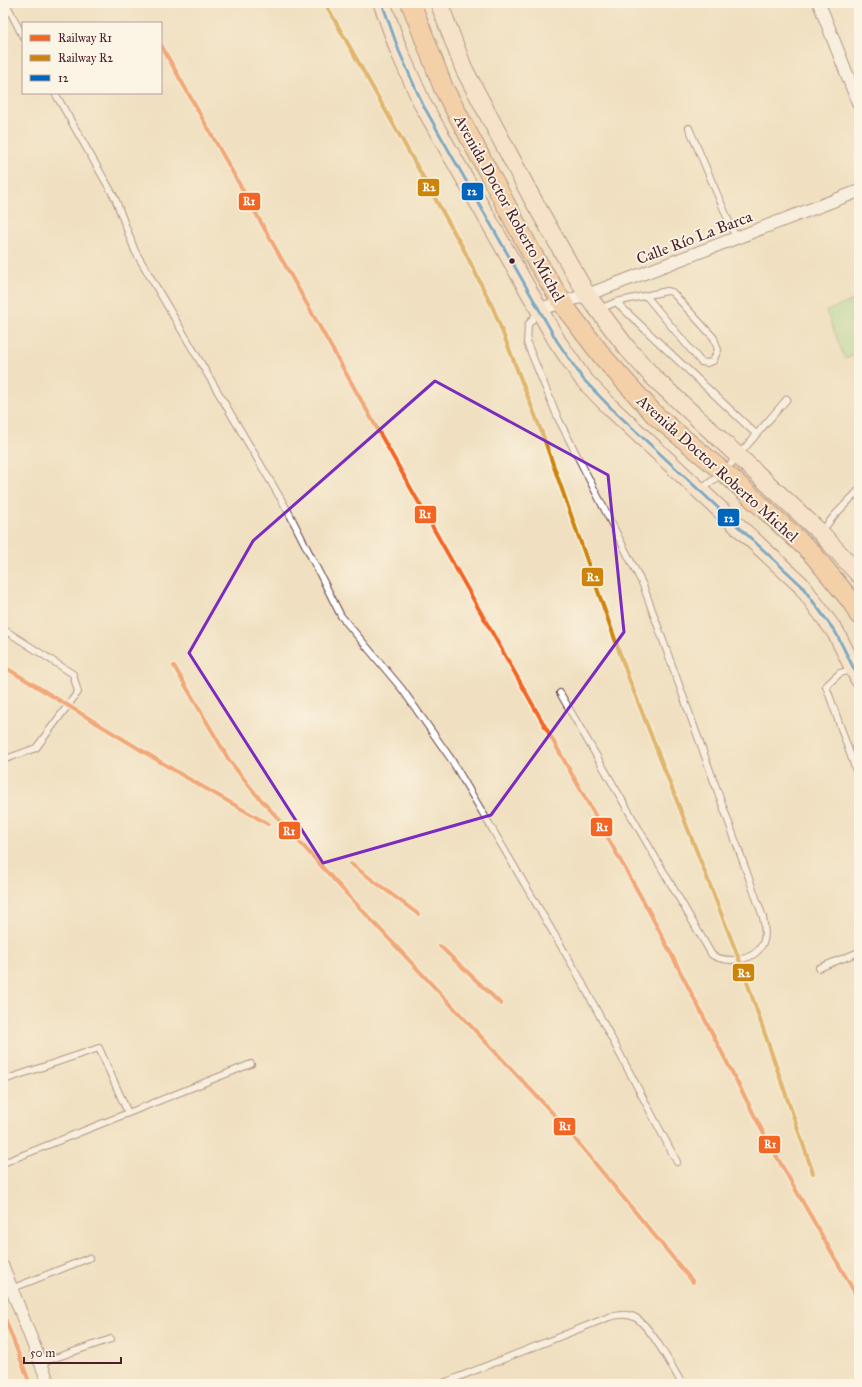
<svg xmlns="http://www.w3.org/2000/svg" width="862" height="1387" font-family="'IM FELL Great Primer',serif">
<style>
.green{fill:#98d78d;stroke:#717b5c}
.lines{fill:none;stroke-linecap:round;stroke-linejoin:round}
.service-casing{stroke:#633c42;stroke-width:8}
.minor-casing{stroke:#633c42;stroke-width:14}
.secondary-casing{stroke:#633c42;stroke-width:19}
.primary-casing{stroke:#633c42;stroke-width:21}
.service{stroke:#fff;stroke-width:6}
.minor{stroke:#fff;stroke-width:12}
.secondary{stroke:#fde4d0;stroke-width:17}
.primary{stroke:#f9bc8a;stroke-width:19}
.bus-1-casing{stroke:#fcf5e5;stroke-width:6}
.bus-1{stroke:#0065bd;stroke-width:3}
.rail-1-casing{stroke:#fcf5e5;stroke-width:7}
.rail-2-casing{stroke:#fcf5e5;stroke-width:7}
.rail-1{stroke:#f26522;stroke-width:4}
.rail-2{stroke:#cc840b;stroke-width:4}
.marked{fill:none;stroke:#7b2cbf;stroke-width:3;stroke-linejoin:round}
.bus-dot{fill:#4a1f2b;stroke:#fcf5e5;stroke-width:1.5}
.labels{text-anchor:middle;stroke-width:3.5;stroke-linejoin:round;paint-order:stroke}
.street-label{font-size:16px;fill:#4a1f2b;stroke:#fcf5e5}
.line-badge{stroke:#fcf5e5;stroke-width:1.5}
.badge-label{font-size:11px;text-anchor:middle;font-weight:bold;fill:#fff}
</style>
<rect width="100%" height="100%" fill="#fcf5e5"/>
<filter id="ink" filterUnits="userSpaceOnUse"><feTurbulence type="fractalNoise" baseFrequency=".025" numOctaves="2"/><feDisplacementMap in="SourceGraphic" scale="8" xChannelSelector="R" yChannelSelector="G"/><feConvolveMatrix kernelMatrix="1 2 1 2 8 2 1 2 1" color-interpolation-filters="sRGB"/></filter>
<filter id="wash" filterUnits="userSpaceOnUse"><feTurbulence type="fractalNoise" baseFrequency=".012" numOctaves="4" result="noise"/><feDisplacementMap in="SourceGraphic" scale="16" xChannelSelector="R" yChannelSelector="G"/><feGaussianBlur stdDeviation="0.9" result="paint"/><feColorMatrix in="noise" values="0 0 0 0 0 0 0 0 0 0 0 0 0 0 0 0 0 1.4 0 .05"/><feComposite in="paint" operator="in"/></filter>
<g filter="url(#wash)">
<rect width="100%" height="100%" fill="#f0e0c1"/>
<path class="green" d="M859 298V354L845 359 826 311Z"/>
</g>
<g filter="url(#ink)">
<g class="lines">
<defs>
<path id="service" d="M6 3 23 37
M55 93 115 198 135 251 288 511 341 616 402 689 451 759 577 973 677 1162
M689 128 736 238
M616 302 667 291 672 292 714 338 718 350 713 361 707 363 701 362 647 297
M600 309 616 302 756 434
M539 311 528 325 527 343 558 418 643 585 763 917C764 926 767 937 762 945 753 962 726 963 712 955L560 693
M700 490 724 472 787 399
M822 531 834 516 859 490
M3 629 73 674 78 692 36 748 3 760
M852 670 840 673 826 686 859 779
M819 968 859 952
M3 1077 7 1079 99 1048 128 1113
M3 1163 251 1064
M11 1289 89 1258
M40 1363 111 1339
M441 1384 609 1317C618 1315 628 1313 636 1318 651 1327 673 1368 682 1384"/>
<path id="minor" d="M819 3 859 105
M540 309 587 295 859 191
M3 1267 49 1384
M3 1380 4 1384"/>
<path id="secondary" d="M382 3 399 51 423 105 557 341 583 379 611 408 801 585 836 633 859 679
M439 3 464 69 532 198 587 295 627 348 653 377 821 533 859 575"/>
<path id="primary" d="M411 3 443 87 531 252 567 310 603 357 656 416 733 480 811 552 852 602 859 615"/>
</defs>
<use href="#service" class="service-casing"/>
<use href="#minor" class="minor-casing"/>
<use href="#secondary" class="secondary-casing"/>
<use href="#primary" class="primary-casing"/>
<use href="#service" class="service"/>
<use href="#minor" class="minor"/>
<use href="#secondary" class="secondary"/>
<use href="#primary" class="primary"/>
<defs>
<path id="bus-1" d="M382 3 399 51 423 105 557 341 583 379 611 408 801 585 836 633 859 679"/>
</defs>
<use href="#bus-1" class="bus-1-casing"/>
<use href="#bus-1" class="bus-1"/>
<defs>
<path id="rail-1" d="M161 45 649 911 766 1138 859 1300
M3 666 182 775 268 824
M174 666 229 760 254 792 346 893 561 1122 693 1282
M351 864 418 914
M440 946 501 1004
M3 1313 30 1384"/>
<path id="rail-2" d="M325 3 463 248 493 308 542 433 629 679 739 959 813 1173"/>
</defs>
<use href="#rail-1" class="rail-1-casing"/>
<use href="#rail-2" class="rail-2-casing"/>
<use href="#rail-1" class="rail-1"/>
<use href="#rail-2" class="rail-2"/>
</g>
</g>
<path d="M0 0H862V1387H0ZM435 381 608 475 624 632 491 815 323 863 189 653 253 541Z" fill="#f0e0c1" fill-opacity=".55" fill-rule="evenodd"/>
<path class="marked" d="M435 381 608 475 624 632 491 815 323 863 189 653 253 541Z"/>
<circle class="bus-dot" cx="512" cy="261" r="3.5"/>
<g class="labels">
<g class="street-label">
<text transform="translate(510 208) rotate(61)" y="6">Avenida Doctor Roberto Michel</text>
<text transform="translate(694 237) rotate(-21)" y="6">Calle Río La Barca</text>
<text transform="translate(718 468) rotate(42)" y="6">Avenida Doctor Roberto Michel</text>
</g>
</g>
<g class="line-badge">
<rect x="417" y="178" width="23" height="19" rx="4" fill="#cc840b"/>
<rect x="461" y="182" width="23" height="19" rx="4" fill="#0065bd"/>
<rect x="238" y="192" width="23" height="19" rx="4" fill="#f26522"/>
<rect x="414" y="505" width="23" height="19" rx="4" fill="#f26522"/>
<rect x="717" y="508" width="23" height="19" rx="4" fill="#0065bd"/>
<rect x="581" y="567" width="23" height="20" rx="4" fill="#cc840b"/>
<rect x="590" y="817" width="23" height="20" rx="4" fill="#f26522"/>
<rect x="278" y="821" width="23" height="19" rx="4" fill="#f26522"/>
<rect x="732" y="963" width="23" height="19" rx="4" fill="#cc840b"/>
<rect x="553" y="1117" width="23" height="19" rx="4" fill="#f26522"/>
<rect x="758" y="1135" width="23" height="19" rx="4" fill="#f26522"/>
</g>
<g class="badge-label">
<text x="429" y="191">R2</text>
<text x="472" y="195">12</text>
<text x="249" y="205">R1</text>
<text x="425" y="518">R1</text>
<text x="729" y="522">12</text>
<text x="593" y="581">R2</text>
<text x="602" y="831">R1</text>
<text x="289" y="835">R1</text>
<text x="744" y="977">R2</text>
<text x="565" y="1130">R1</text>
<text x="770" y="1148">R1</text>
</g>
<rect width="862" height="1387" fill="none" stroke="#fcf5e5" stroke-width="16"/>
<rect x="22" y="22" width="140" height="72" fill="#fcf5e5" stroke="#b59f9b"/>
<rect x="30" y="35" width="20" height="6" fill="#f26522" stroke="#b59f9b"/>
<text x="58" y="42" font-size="12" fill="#4a1f2b">Railway R1</text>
<rect x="30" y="55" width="20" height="6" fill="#cc840b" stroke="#b59f9b"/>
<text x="58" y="62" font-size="12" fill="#4a1f2b">Railway R2</text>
<rect x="30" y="75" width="20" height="6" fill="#0065bd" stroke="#b59f9b"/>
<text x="58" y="82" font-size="12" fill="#4a1f2b">12</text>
<path d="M24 1357v6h97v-6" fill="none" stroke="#4a1f2b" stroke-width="2"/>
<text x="30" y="1357" font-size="12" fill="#4a1f2b" stroke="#fcf5e5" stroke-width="3" paint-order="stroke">50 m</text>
</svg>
